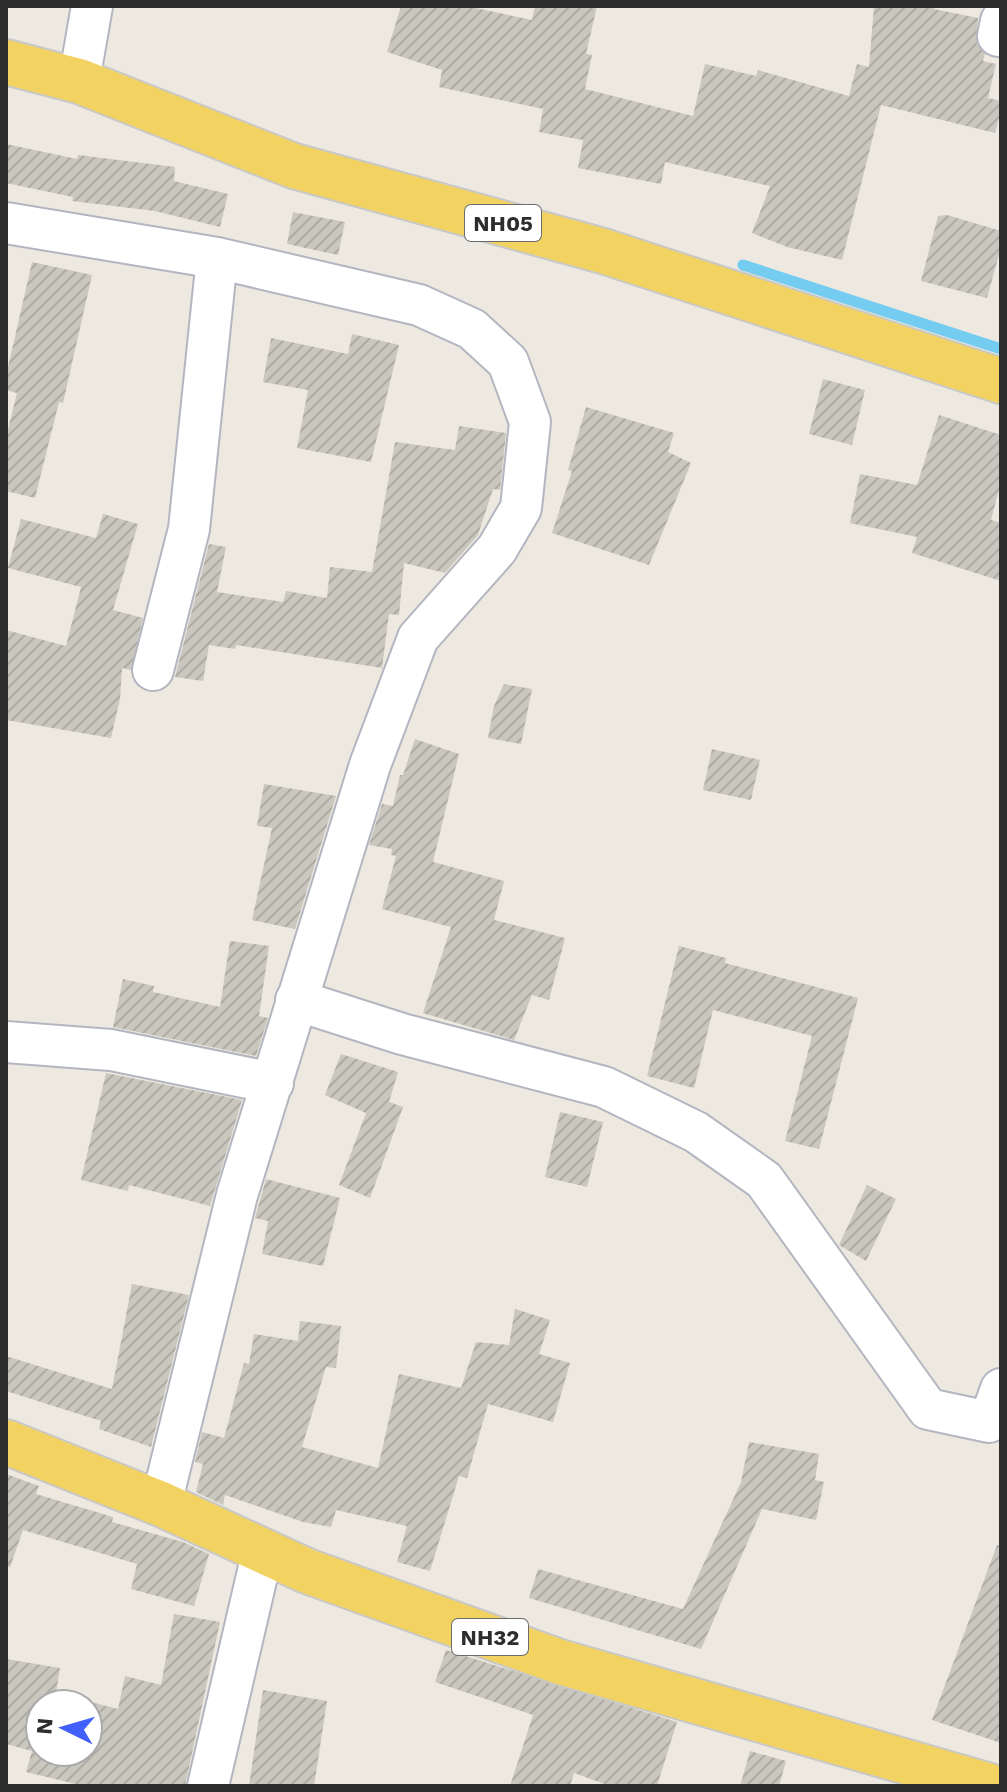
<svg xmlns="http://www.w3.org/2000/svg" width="1007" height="1792" font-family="'Work Sans',sans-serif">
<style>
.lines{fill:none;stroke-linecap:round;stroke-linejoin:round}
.stream{stroke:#74ccf0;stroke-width:11}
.building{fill:url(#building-hatch);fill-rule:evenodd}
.minor-casing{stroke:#b3b6c0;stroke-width:44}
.major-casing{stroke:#c8c8c8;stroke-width:48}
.minor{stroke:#fff;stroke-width:40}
.major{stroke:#f2d362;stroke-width:44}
.labels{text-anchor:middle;stroke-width:7;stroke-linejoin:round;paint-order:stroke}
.shield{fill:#fff;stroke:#6c6c6c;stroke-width:2}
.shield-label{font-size:22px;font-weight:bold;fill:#2d2d2d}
</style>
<defs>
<pattern id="building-hatch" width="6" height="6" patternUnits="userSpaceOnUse" patternTransform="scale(2)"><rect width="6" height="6" fill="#cac7be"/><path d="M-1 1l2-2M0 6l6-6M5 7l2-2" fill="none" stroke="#aeaba4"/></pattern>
</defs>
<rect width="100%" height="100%" fill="#eee9e0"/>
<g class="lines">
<path class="stream" d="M743 265 1001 349"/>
</g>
<path class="building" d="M401 6H466L532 20 535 6H597L586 54 592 55 585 89 693 116 705 64 756 76 758 70 849 96 857 64 869 67 874 6H935L934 9 978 18 977 44 985 54 983 61 996 64 988 98 1001 101V110L995 133 881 105 842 260 787 247 752 233 770 186 665 162 661 184 578 168 583 140 539 132 543 109 439 87 442 70 387 52Z
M6 144 77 159 78 155 175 167 174 181 228 194 220 227 155 211 72 201 73 197 6 183Z
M293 212 345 222 338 255 287 244Z
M947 215 1001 231V247L987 298 921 281 938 216Z
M32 262 92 275 63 403 59 402 35 498 6 491V438L17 393 6 390V376Z
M352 334 399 345 371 462 297 448 308 390 263 382 271 338 348 354Z
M823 379 865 390 852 445 809 434Z
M586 407 674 433 668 452 691 463 649 565 552 533 572 471 568 470Z
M939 415 1001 435V482L991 520 1001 523V581L912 553 917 537 850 523 860 474 917 485Z
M459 426 506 433 500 490 493 489 478 535 445 573 404 563 399 615 389 614 382 668 236 645 235 649 209 645 203 681 175 677 209 544 226 547 217 592 283 602 286 591 327 598 330 567 372 572 395 442 455 450Z
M103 514 138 524 113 610 143 618 131 670 122 668 120 699 111 738 6 720V630L66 646 81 587 8 568 21 519 96 538Z
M504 684 532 689 521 744 488 738 494 706Z
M415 739 459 754 433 862 504 881 494 920 565 938 549 1000 532 995 514 1040 423 1013 451 927 382 909 396 856 391 855 392 849 369 845 382 804 393 806 400 775H403Z
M712 749 760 760 751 800 703 790Z
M264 784 336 796 295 929 252 920 272 828 257 826Z
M230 941 269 946 259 1016 268 1018 256 1056 113 1027 123 979 154 986 153 992 220 1007Z
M679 946 726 958 725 963 858 998 819 1149 785 1141 812 1036 713 1010 694 1088 647 1076Z
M341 1054 398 1072 389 1102 403 1107 370 1198 339 1185 366 1113 325 1095Z
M106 1073 242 1100 210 1206 129 1185 128 1191 81 1180Z
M560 1112 603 1122 587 1187 545 1177Z
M266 1179 340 1198 323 1266 262 1254 268 1221 255 1218Z
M867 1185 896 1199 866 1261 839 1245Z
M132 1284 189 1295 151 1447 99 1429 101 1421 6 1391V1356L112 1389Z
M515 1309 550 1320 539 1354 570 1363 553 1422 488 1404 467 1478 459 1476 430 1571 397 1562 407 1526 336 1510 331 1527 303 1522 225 1495 223 1505 196 1492 203 1464 195 1462 202 1432 224 1438 244 1363 249 1364 254 1334 298 1341 300 1321 341 1326 336 1368 326 1367 302 1447 378 1468 399 1374 461 1388 476 1342 509 1345Z
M749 1442 819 1454 815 1480 824 1482 816 1520 762 1509 701 1649 529 1598 538 1569 683 1609 741 1482Z
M6 1474 39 1486 36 1494 113 1517 112 1522 183 1542 209 1554 194 1606 131 1589 137 1564 23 1530 10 1567 6 1566Z
M997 1545 1001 1546V1743L932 1720Z
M174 1614 220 1622 185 1786H84L26 1772 32 1751 6 1744V1659L60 1668 56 1693 118 1709 125 1676 161 1685ZM40 1704H88V1752H40Z
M446 1650 677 1722 657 1786H610L574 1773 570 1786H510L533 1715 435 1682Z
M263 1690 327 1701 314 1786H249Z
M750 1751 786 1761 779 1786H740Z"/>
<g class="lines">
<defs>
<path id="minor" d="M998 36 1001 21
M79 81 92 6
M6 223 217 258 419 305 472 329 508 362 530 422 521 508 497 549 418 638 370 765 237 1195 161 1504
M153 670 189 529 217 258
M296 1000 402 1034 604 1087 696 1132 764 1180 928 1409 989 1422 1001 1389
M6 1042 111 1050 273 1083
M208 1786 263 1550"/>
<path id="major" d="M6 62 79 81 294 166 603 251 1001 381
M6 1442 161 1504 307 1571 560 1662 990 1786"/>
</defs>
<use href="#minor" class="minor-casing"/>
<use href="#major" class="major-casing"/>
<use href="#minor" class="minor"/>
<use href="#major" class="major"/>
</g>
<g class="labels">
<g class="shield">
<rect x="465" y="205" width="76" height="36" rx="6"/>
<rect x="452" y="1619" width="76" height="36" rx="6"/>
</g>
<g class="shield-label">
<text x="503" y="231">NH05</text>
<text x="490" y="1645">NH32</text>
</g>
</g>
<rect width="1007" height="1792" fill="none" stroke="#2d2d2d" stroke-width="16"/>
<g transform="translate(64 1728) rotate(275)"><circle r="38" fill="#ffffff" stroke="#ababab" stroke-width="2"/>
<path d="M0-6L14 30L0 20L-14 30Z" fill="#415ffb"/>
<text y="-12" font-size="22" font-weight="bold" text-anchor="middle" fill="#2d2d2d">N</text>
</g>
</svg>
